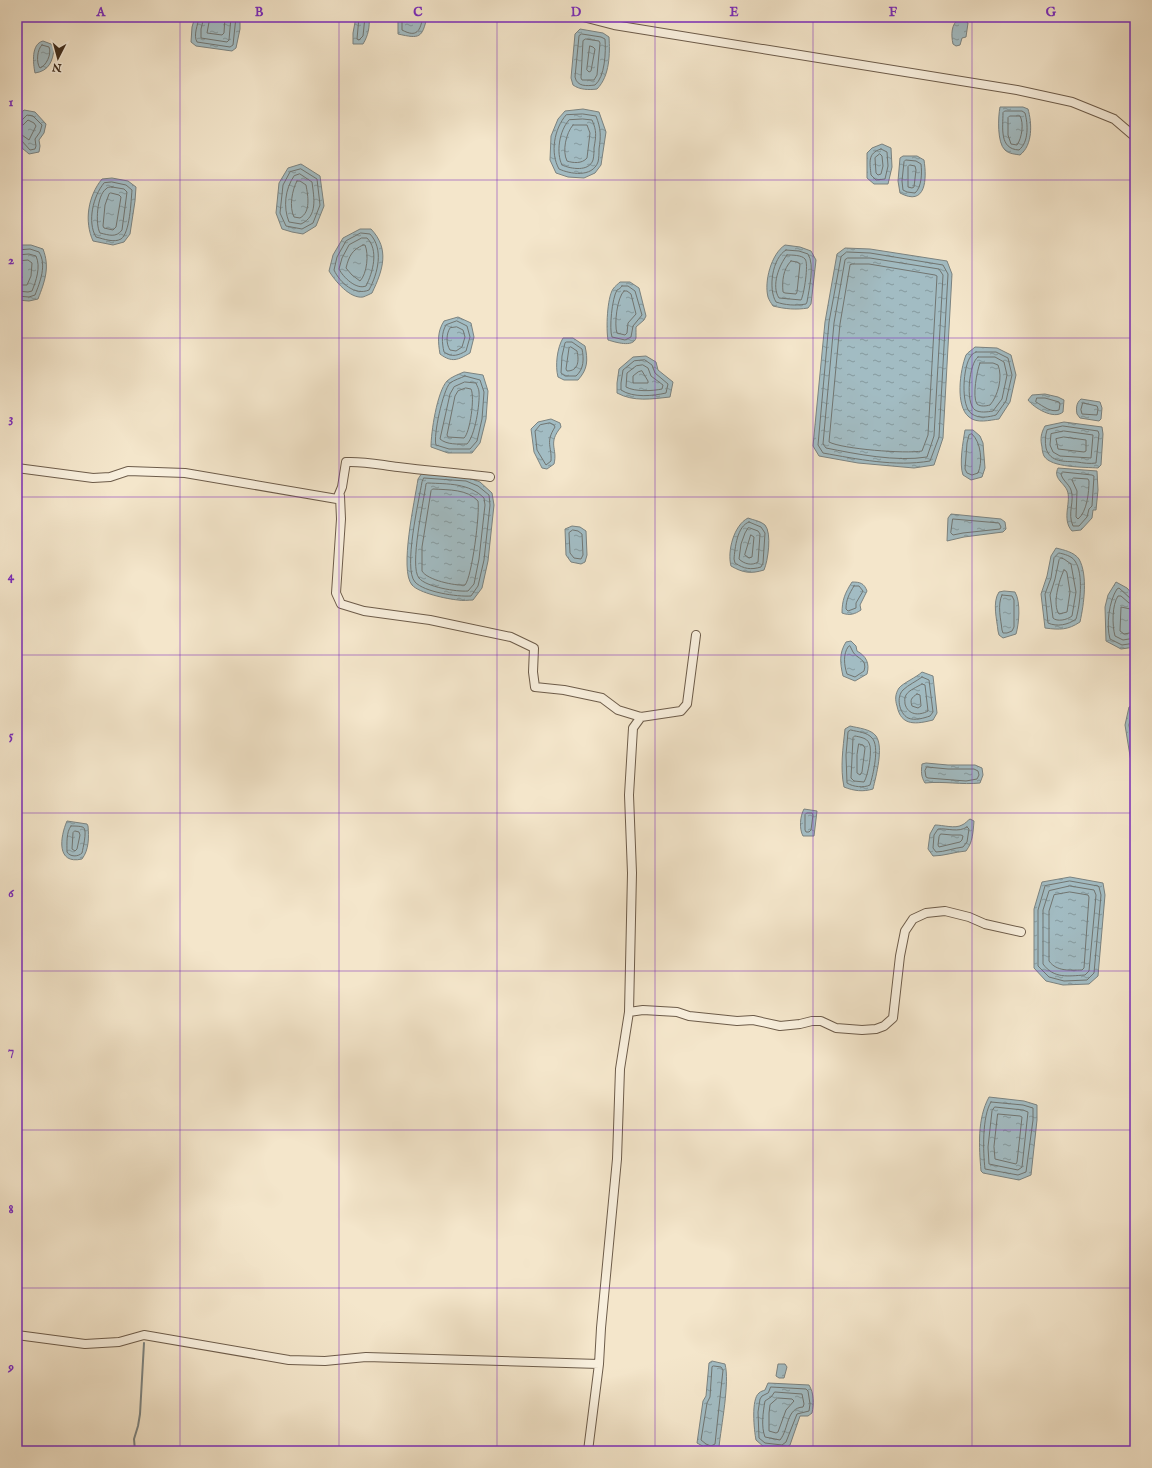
<svg xmlns="http://www.w3.org/2000/svg" width="1152" height="1468" font-family="'IM FELL English',serif">
<style>
.water{fill:url(#water-ripples);stroke:#7b8381}
.lines{fill:none;stroke-linecap:round;stroke-linejoin:round}
.shore{stroke:#717571;stroke-width:1}
.stream{stroke:#7b8381;stroke-width:2}
.minor-casing{stroke:#6d5c4a;stroke-width:10}
.minor{stroke:#f8efdd;stroke-width:8}
.grid{fill:none;stroke:#7b2cbf;stroke-width:1;stroke-opacity:0.55}
.neatline{fill:none;stroke:#7b2cbf;stroke-width:1.5}
.grid-label{font-size:13px;text-anchor:middle;font-weight:bold;fill:#7b2cbf}
</style>
<defs>
<pattern id="water-ripples" width="26" height="14" patternUnits="userSpaceOnUse"><rect width="26" height="14" fill="#a2bcc3"/><path d="M2 4q2-2 4 0t4 0M15 11q2-2 4 0t4 0" fill="none" stroke="#85999e"/></pattern>
</defs>
<rect width="100%" height="100%" fill="#f4e6cb"/>
<filter id="stains"><feTurbulence type="fractalNoise" baseFrequency=".005" numOctaves="4"/><feColorMatrix values="0 0 0 0 .2 0 0 0 0 .09 0 0 0 0 .02 0 0 0 .5 -.17"/></filter>
<radialGradient id="worn" r=".72"><stop offset=".6" stop-color="#630" stop-opacity="0"/><stop offset="1" stop-color="#630" stop-opacity=".3"/></radialGradient>
<path class="water" d="M195 17H240V29L236 48 232 51 196 46 191 42 192 27Z
M356 17H369C370 27 368 36 363 44H353V33Z
M398 17H427C422 38 420 39 398 34Z
M959 19 964 20 968 23 966 37 962 38 960 45 956 46 953 44C951 35 951 24 959 19Z
M580 29 603 33 609 37C610 53 610 76 597 89 589 90 580 90 573 85L571 78 575 34Z
M43 41 51 44 54 48C53 61 49 71 35 73 33 63 31 44 43 41Z
M1000 107H1023L1028 109C1032 123 1033 145 1020 155 1015 154 1009 154 1005 150 997 143 998 117 1000 107Z
M583 109 599 112 606 132 601 165 595 173 584 178 568 177 556 173 550 160 551 136 558 119 565 111Z
M24 110 35 112 46 124 44 133 39 140 40 146 39 152 29 154C26 151 22 149 20 145 13 135 16 118 24 110Z
M882 144 891 148 892 167 888 184H874L867 178V153L872 148Z
M903 156H917L924 160C927 179 926 207 900 193L898 181 900 158Z
M301 164 320 176 324 206 316 226 303 234 292 232 282 229 276 213 279 183 288 168Z
M112 178 128 181 136 187 135 201 130 234 124 242 113 245 93 241C84 221 88 196 102 179Z
M360 229H371C390 249 383 270 372 293 370 294 366 296 363 297 350 299 335 281 329 271L333 255 343 238Z
M20 245H31L43 249C50 267 45 281 38 299L29 301 17 300V247Z
M785 245 800 247 811 251 816 260 811 304 808 308C796 310 785 309 773 306 771 303 769 300 768 297 764 282 771 254 785 245Z
M845 248 870 249 947 261 952 274 943 438 934 465 914 468 858 463 819 456 813 446 825 322 837 254Z
M620 282H630L639 288 646 316 644 320 636 327C636 330 636 335 636 338 633 348 615 342 608 340 606 329 607 298 613 289 615 286 618 284 620 282Z
M458 317 471 323 474 337 470 353C458 360 452 363 440 354 438 342 437 332 444 321Z
M563 338H573L585 346C588 360 588 369 578 380H564L558 377C555 366 557 348 563 338Z
M975 347 997 348 1011 355 1016 375 1010 402 999 419C990 420 977 424 969 417 955 406 960 370 966 355 968 352 972 350 975 347Z
M646 356 656 362 658 370 673 382 670 397C651 399 634 402 617 393V383L619 369 633 357Z
M464 372 483 375 488 391 486 419 480 443 472 453H448L431 447C431 432 437 392 447 381 451 377 459 374 464 372Z
M1045 394 1058 397 1064 400 1063 412C1054 420 1034 408 1028 400L1032 395Z
M1081 399 1100 402 1102 408 1101 419 1099 421 1080 418 1077 414C1076 409 1076 403 1081 399Z
M551 419 560 423 561 427C547 444 558 448 554 464L547 469 542 468 534 452 531 429 538 422Z
M1064 422 1102 427 1103 434 1101 465 1098 468C1085 467 1051 468 1044 456 1043 454 1042 450 1042 447 1040 439 1041 433 1045 426Z
M965 430H973L980 436 983 443 985 468 982 477 971 480 963 475C959 464 963 442 965 430Z
M1058 468 1097 471 1098 490 1096 510H1093L1092 518 1081 530 1072 531C1061 519 1072 501 1067 490 1063 482 1053 478 1058 468Z
M422 473 467 477 480 482 492 493 494 505 488 561 482 588 473 600C468 600 463 601 458 600 447 599 419 593 412 585 399 570 415 500 418 479Z
M951 514 1001 519 1005 522 1006 529 1003 532 964 537 947 541 948 518Z
M748 518C753 520 761 521 765 525 772 533 768 561 764 570 751 574 743 573 731 566 727 551 734 525 748 518Z
M572 526 580 527 586 531 587 555 585 562 581 564 571 562 566 555 565 529Z
M1056 548C1064 550 1074 552 1079 559 1088 575 1084 604 1080 622 1068 630 1060 630 1045 628L1041 594 1047 576 1051 556Z
M852 582C860 582 864 583 867 591L860 605 861 610C855 614 850 616 842 613 842 600 845 593 852 582Z
M1116 582 1127 588 1135 597V647L1121 649 1106 641 1105 607 1108 595Z
M1004 591 1015 592C1021 602 1019 624 1016 634L1003 638 999 635 998 631C997 620 992 602 999 592Z
M851 641 856 646 857 651C866 656 870 663 867 674L855 681 843 676C840 663 839 653 846 642Z
M922 672 933 676 937 713 933 720C917 724 901 727 897 706 895 700 895 694 899 688 903 683 917 677 922 672Z
M1135 705V777L1131 762 1125 725 1129 707Z
M850 726C858 728 871 729 876 736 884 747 876 776 873 789 863 792 854 791 844 787 840 768 843 748 845 729Z
M926 763 948 765H975L982 768 983 775 980 783C962 785 944 781 925 783 921 777 921 771 922 764Z
M804 809 817 811 814 836H803C799 829 800 816 804 809Z
M970 819 974 821C973 832 973 842 966 851 954 852 944 856 933 856L928 849 930 834 935 825C943 825 955 829 962 825 965 824 968 820 970 819Z
M67 821 87 824 88 826C89 837 89 850 82 859 56 865 60 837 67 821Z
M1070 877 1103 883 1105 895 1098 976 1089 984 1063 985 1046 981 1034 968V909L1042 882Z
M989 1097 1024 1101 1037 1105V1120L1031 1175 1019 1180 983 1173 981 1171C979 1147 977 1119 989 1097Z
M712 1361 725 1364C730 1382 721 1427 719 1447L712 1451 697 1443 703 1401 706 1396 709 1363Z
M778 1364H785L787 1367 784 1378H779L776 1376Z
M768 1383 809 1385C814 1393 814 1404 812 1413L808 1416H800L790 1445 784 1449 764 1447 756 1440C754 1430 751 1399 759 1393 761 1391 763 1391 765 1390Z"/>
<g class="lines">
<path class="shore" d="M199 17C198 25 193 35 197 42L230 47 233 45 236 17
M204 17 201 29V38L227 42 229 40 231 17
M210 17 207 33 222 35 224 33 225 17
M359 17 357 39 359 40 363 36 365 17
M402 17V30C417 38 420 31 423 17
M582 34 601 37 605 39C606 52 605 77 595 85 587 86 577 87 575 77L579 36Z
M586 39 599 41 600 43 597 75 594 80H582L581 78 583 41Z
M42 45 49 47C52 54 46 66 40 68 36 63 37 49 42 45Z
M590 46 593 47 595 49 591 71 589 72 587 70Z
M1005 111H1022L1025 113C1028 124 1029 142 1019 150 999 149 1003 128 1003 113Z
M583 114 596 116C601 129 601 136 599 149 599 153 599 158 598 162 592 178 570 174 559 169 550 153 554 129 566 115Z
M1010 116H1020C1024 123 1022 138 1017 145L1011 144 1008 135V118Z
M583 119 592 120C597 131 596 136 594 148 594 151 594 156 593 160 589 172 571 169 562 165 556 153 559 131 569 120Z
M17 121H21L27 115 33 116 42 125 40 132 35 139 36 146 35 149 30 150 21 140 17 139
M573 125H587L590 133 587 158C582 164 573 163 567 161 562 151 566 133 573 125Z
M17 126 23 125 28 120 34 123 36 126 29 140 22 135 17 134
M881 149 887 152 888 166 885 179 876 180 871 175C870 163 867 153 881 149Z
M880 154 882 156 883 166 881 174 878 175 876 173 875 158Z
M906 160 916 161 921 164C922 172 922 187 915 193L907 192 903 190 902 181 904 162Z
M910 165 915 166 916 170 914 187 912 188 908 187V167Z
M301 169 317 179 320 205 313 223 302 229 286 226 280 213 283 185 290 172Z
M300 174 312 182C314 198 318 216 301 224L289 222C283 207 285 189 294 176Z
M297 181H300L306 185C308 196 311 212 300 218L294 217C289 207 292 190 297 181Z
M112 182 126 185 132 190C131 201 130 233 121 239 114 243 104 239 96 237 87 222 93 196 104 183Z
M112 187 124 189 127 192 122 230C116 238 109 235 100 233 95 224 97 195 106 189 107 187 110 187 112 187Z
M111 193 119 195 121 197 116 227 113 230 104 228 103 226 105 205 109 194Z
M361 233 370 234C384 249 378 273 369 290 355 296 340 283 334 270L337 257 346 241Z
M362 238H367C379 250 373 272 366 286 356 290 343 277 339 269L342 258 349 245Z
M363 245H365C369 254 367 274 360 281L352 275 346 268C349 256 352 250 363 245Z
M17 250 30 249 39 252C47 265 40 282 35 295L29 297 17 296
M786 250 799 251 808 254C815 265 809 289 807 302L806 304C795 306 785 305 776 302 768 289 772 258 786 250Z
M847 252 870 253 943 265 948 274 939 437 930 461C895 467 857 459 823 453L818 445 829 322 841 257Z
M17 255 29 254 36 256C41 267 36 281 32 291L28 292 17 291
M787 255C792 255 802 255 805 259 809 263 804 295 801 300L779 298C771 286 779 265 787 255Z
M848 258H870L939 269 943 275 934 436 927 457C896 462 856 454 826 448L823 444 834 323 845 260Z
M17 261 28 260 32 263 31 276 27 285H17
M791 261 797 262 800 264 797 292 796 294 785 293 783 292C782 281 783 269 791 261Z
M853 264H869L935 275 937 276 928 435 922 451C906 454 842 449 829 442L840 324 850 265Z
M622 286H628L635 291 642 315 633 326 631 337 625 340 612 337C609 329 612 298 617 290 618 290 622 287 622 286Z
M624 291H627L631 294 636 314 628 323 627 333 625 335 617 333C614 325 617 297 624 291Z
M457 321 467 326 470 337 466 351C459 355 452 358 444 352 442 343 441 333 446 325Z
M457 327 463 330 465 337 462 347 456 351 450 350C446 344 446 334 450 328Z
M567 342H572L582 349C584 359 584 369 576 376H565L561 373 562 356 565 343Z
M571 347 577 351C579 360 579 371 567 371L566 369 569 348Z
M976 352H996L1008 358 1012 375 1006 401 996 415C989 417 979 419 972 414 960 407 963 365 971 356 972 354 974 353 976 352Z
M978 357H995L1004 362 1007 375 1002 399 993 411C987 412 980 413 975 410 965 403 969 363 978 357Z
M645 360 652 365 655 373 668 384 666 393C653 396 633 398 621 390V383L623 370 634 361Z
M980 363H993L998 365C1003 377 998 396 990 405 986 406 981 407 977 404 972 397 977 370 980 363Z
M643 365 648 368 651 376 663 385 662 389C653 391 635 392 626 387L627 373 636 366Z
M642 371 648 381V383H633V376L638 372Z
M465 376 480 380 484 392 482 419 477 441 470 449H449L436 445C433 436 443 390 450 383 454 380 461 378 465 376Z
M465 382 476 383C477 386 479 389 479 392 480 404 475 436 467 444 458 444 447 445 440 439L450 394 454 387Z
M466 388 471 389C475 397 470 433 464 438L448 437 447 435 455 396 458 391Z
M1037 398H1045L1059 402 1060 404 1059 410C1051 413 1043 406 1036 402Z
M1083 403 1097 406 1098 409 1097 415 1082 414 1081 410Z
M550 423 554 425 555 427C545 443 552 446 551 461L546 465 537 450 535 431 540 425Z
M1063 426 1098 431 1099 434 1096 463C1090 464 1083 463 1077 462 1065 461 1050 463 1046 448 1045 442 1045 436 1047 430Z
M1064 431 1093 435 1091 458 1060 456 1053 452 1050 445 1051 434Z
M972 434C981 442 983 462 978 473L972 475 967 473 965 469 967 443 969 435Z
M1064 437 1086 440V451L1084 452 1058 449 1056 439Z
M1063 472 1092 475 1094 476 1092 506 1089 509 1087 517 1079 526H1073C1067 513 1075 501 1071 490 1069 484 1062 480 1061 474Z
M424 478 466 481 478 486 489 495 490 505 484 560 478 586 471 596C457 597 424 592 415 582 403 569 419 500 422 482Z
M1074 478 1088 479 1089 481C1089 492 1087 512 1078 519L1076 517 1077 491 1072 480Z
M428 483C448 484 469 483 484 498L485 505 479 559 474 584 468 591C457 592 426 587 419 578 409 567 424 500 426 484Z
M433 489C449 490 467 489 478 501 480 513 472 577 465 585 455 586 427 580 422 571V547L431 491Z
M953 519 999 523 1001 527 1000 529 963 533 953 535 951 533Z
M749 522 761 527 765 533 763 563 761 567C751 570 744 569 735 563L734 559C735 548 737 526 749 522Z
M750 528 758 531 760 534 758 562C752 566 744 564 739 559L741 544 745 533 748 528Z
M573 530 578 531 582 534 583 555 581 559 574 558 570 553 569 533Z
M751 535 754 537 752 557 749 558 745 555Z
M1059 553C1064 554 1072 556 1075 561 1084 574 1080 605 1076 619 1068 625 1057 627 1048 623L1045 594 1051 578 1054 558Z
M1061 558 1064 559 1071 564 1076 592 1072 616C1067 620 1057 622 1053 618L1050 595 1055 579 1059 560Z
M1064 570 1066 571 1067 573 1070 592 1067 612 1059 614C1052 605 1059 580 1064 570Z
M854 586H859L863 591 856 603V608L848 611 846 609C846 600 849 594 854 586Z
M1002 595 1012 596 1014 600V627L1012 631 1007 633H1003L1002 630C1001 620 997 605 1002 595Z
M1135 599H1131L1119 588 1117 589C1109 601 1106 625 1110 639L1122 645 1135 643
M1135 604 1129 603 1121 596H1118C1112 605 1112 625 1115 636L1123 640 1135 638
M1135 610 1121 607 1120 631 1124 634 1135 632
M850 646C851 648 852 650 853 652 857 659 868 659 864 671L855 677 847 674C844 665 843 654 848 647Z
M922 677 929 680 933 712 930 716C924 718 915 721 908 718 899 713 896 697 903 690 908 685 917 681 922 677Z
M922 684 925 685 928 711C919 716 908 715 905 704 905 701 904 698 906 695 909 690 917 687 922 684Z
M917 694 920 695 921 706 918 708 912 706C910 700 911 698 917 694Z
M1135 709 1132 711 1129 725 1135 762
M851 730C858 732 867 732 872 738 880 746 873 775 870 785 864 788 853 787 847 783L846 755 848 732Z
M855 736C860 737 867 738 869 743 873 749 868 776 864 782L854 781 851 778 853 738Z
M859 744 863 745 865 748 862 772 860 775 857 773V755Z
M927 767 948 769H974L978 771 979 775 977 779 966 781 928 778 926 777 925 771Z
M807 813H812L813 815 811 830 809 832H806L805 830V815Z
M71 826C74 826 83 826 84 828 87 832 83 848 82 853 78 857 70 857 67 852 67 844 66 832 71 826Z
M967 827 969 829 967 842 963 847C954 848 944 852 936 852L933 848 934 835 938 829C948 828 958 833 967 827Z
M75 831 79 832 80 835 77 849 75 851 72 849 73 833Z
M941 834 952 835H961L963 836 962 840 960 842 939 847 938 845 939 837Z
M1070 881 1098 886 1099 887 1101 895 1094 973 1087 980 1064 981 1049 977 1038 966V910L1045 886Z
M1070 886 1094 890 1096 895 1089 971 1085 975C1068 976 1054 979 1043 964V910L1049 891Z
M1070 892 1088 895 1089 897 1084 968 1082 970C1070 970 1057 972 1049 961V911L1054 895Z
M991 1102 1023 1105 1033 1108V1120L1026 1172 1018 1175 985 1169C983 1152 982 1116 991 1102Z
M995 1107 1023 1110 1028 1112 1022 1167 1018 1170 989 1164 988 1147 992 1111Z
M998 1114 1020 1116 1022 1117 1017 1162 1016 1164 995 1159 994 1147Z
M714 1366 721 1367 723 1370 715 1444 711 1446 706 1444 701 1440 707 1403 710 1397 712 1367Z
M771 1387 806 1389 808 1391 810 1404 809 1411 797 1414 786 1442 782 1445 765 1443 759 1438 758 1412 760 1399 762 1396 768 1393Z
M775 1392 802 1394 804 1404 803 1407C786 1408 789 1429 780 1440L765 1437C761 1427 763 1412 765 1401L771 1397Z
M778 1398 792 1399 794 1401 786 1410 778 1432 776 1433 769 1431V1413L770 1405Z"/>
<path class="stream" d="M135 1451 134 1439 138 1426 140 1414 144 1343"/>
<defs>
<path id="minor" d="M583 17 614 25 1017 90 1072 102 1114 119 1135 137
M17 468 93 478 110 477 128 471 185 473 337 499 342 487 346 462C364 461 381 465 398 467 429 471 460 473 490 477
M340 496 341 519 336 593 341 604 364 611 430 620 511 637 534 648 533 672 535 687 564 690 602 698 618 710 641 717 681 711 687 704 696 635
M629 1012 643 1010 677 1012 689 1016 737 1021 753 1020 780 1026 800 1024 812 1021H821L836 1028 862 1030 876 1029 884 1026 893 1018 900 956 905 931 913 919 926 913 945 911 969 917 985 924 1021 932
M17 1335 85 1344 119 1342 144 1335 289 1360 325 1361 366 1357 599 1364
M588 1451 599 1364 601 1328 617 1159 620 1069 629 1012 632 873 629 795 633 728 641 717"/>
</defs>
<use href="#minor" class="minor-casing"/>
<use href="#minor" class="minor"/>
</g>
<path class="grid" d="M180 17V1451M339 17V1451M497 17V1451M655 17V1451M813 17V1451M972 17V1451M17 180H1135M17 338H1135M17 497H1135M17 655H1135M17 813H1135M17 971H1135M17 1130H1135M17 1288H1135"/>
<rect width="1152" height="1468" fill="none" stroke="#f4e6cb" stroke-width="44"/>
<g transform="translate(58 58) rotate(186)" stroke="#f8efdd" stroke-width="3" paint-order="stroke">
<path d="M0-3L7 15L0 10L-7 15Z" fill="#402e1f"/>
<text y="-6" font-size="11" font-weight="bold" text-anchor="middle" fill="#402e1f">N</text>
</g>
<rect x="22" y="22" width="1108" height="1424" class="neatline"/>
<g class="grid-label">
<text x="101" y="16">A</text>
<text x="259" y="16">B</text>
<text x="418" y="16">C</text>
<text x="576" y="16">D</text>
<text x="734" y="16">E</text>
<text x="893" y="16">F</text>
<text x="1051" y="16">G</text>
<text x="11" y="106">1</text>
<text x="11" y="264">2</text>
<text x="11" y="422">3</text>
<text x="11" y="580">4</text>
<text x="11" y="739">5</text>
<text x="11" y="897">6</text>
<text x="11" y="1055">7</text>
<text x="11" y="1213">8</text>
<text x="11" y="1371">9</text>
</g>
<rect width="100%" height="100%" filter="url(#stains)"/>
<rect width="100%" height="100%" fill="url(#worn)"/>
</svg>
